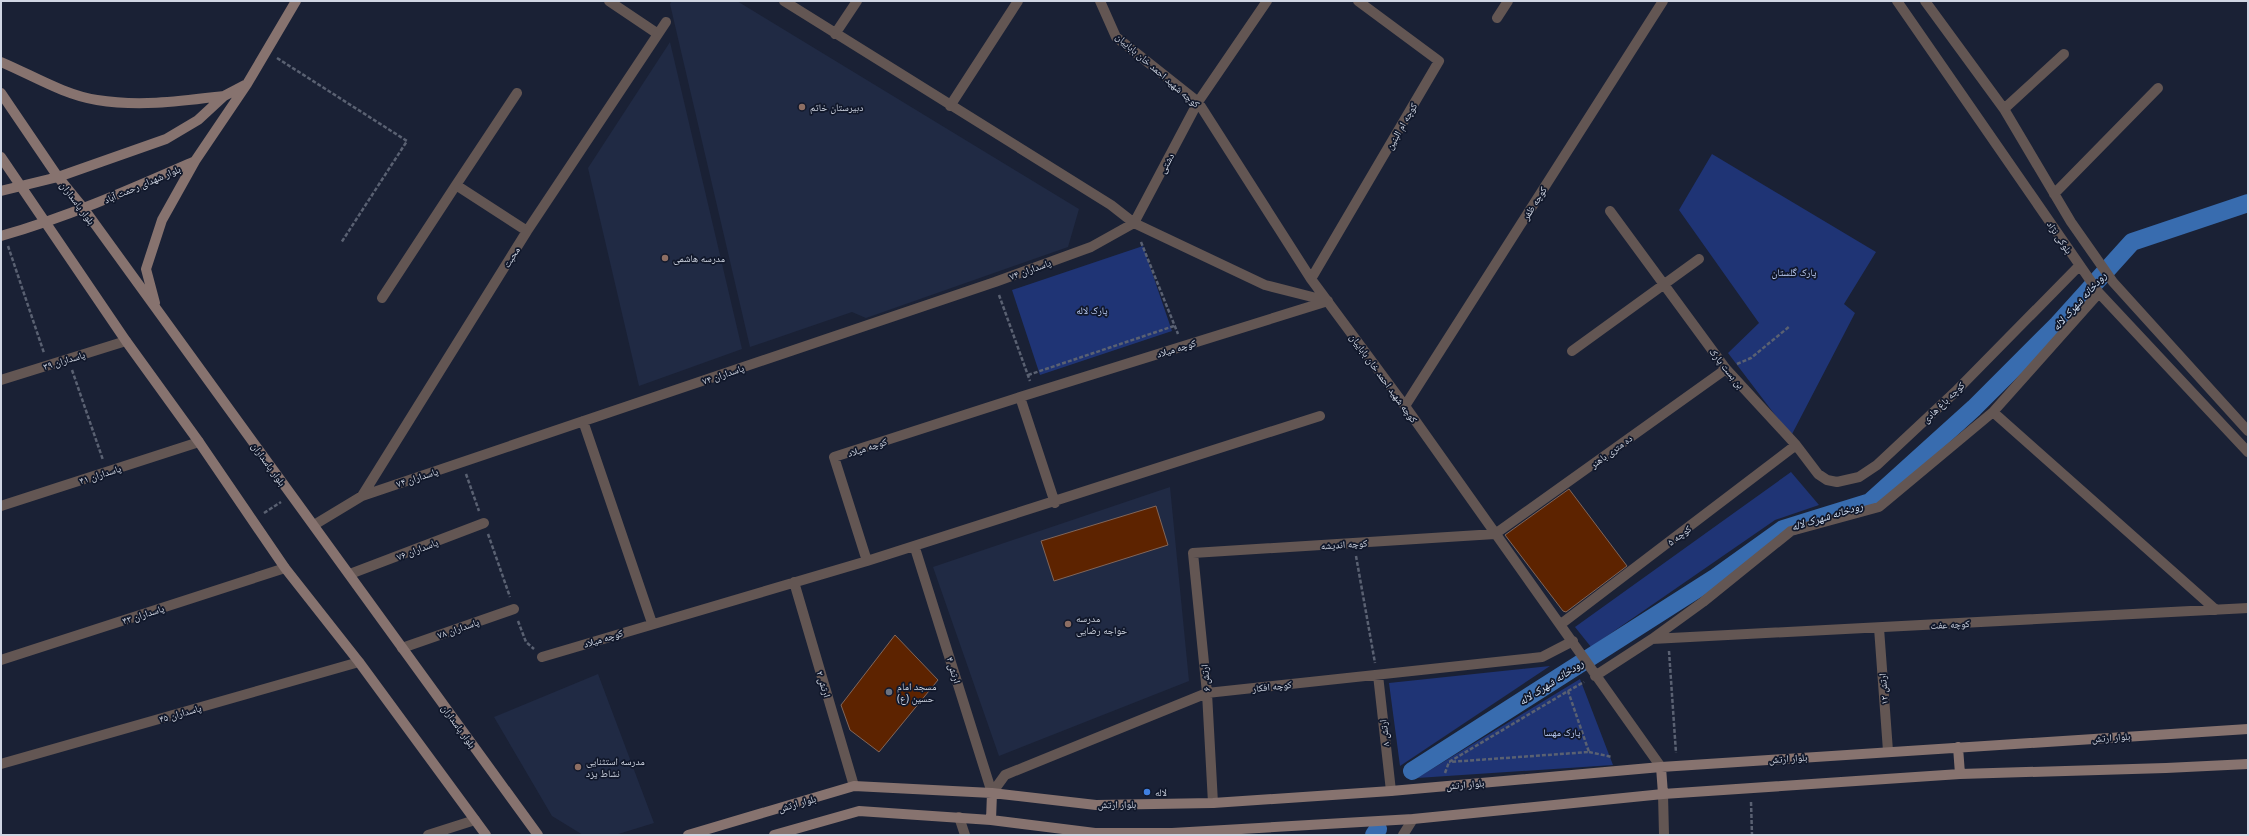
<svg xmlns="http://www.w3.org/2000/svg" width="2249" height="836" font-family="'Noto Sans','Noto Naskh Arabic',sans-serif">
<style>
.built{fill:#202a44}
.green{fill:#1f3475}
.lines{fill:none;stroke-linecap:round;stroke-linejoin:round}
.canal{stroke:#386caf;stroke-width:18}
.building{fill:#5d2300;stroke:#81665a}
.path{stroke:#5a6172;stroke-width:2.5;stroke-dasharray:4 2;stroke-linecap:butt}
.street{stroke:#635653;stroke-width:10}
.secondary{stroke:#87736f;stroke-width:10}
.education-dot{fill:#8d6e63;stroke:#11182b;stroke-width:1.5}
.worship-dot{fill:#6b7280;stroke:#11182b;stroke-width:1.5}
.shop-dot{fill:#3f7fe0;stroke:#11182b;stroke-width:1.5}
.labels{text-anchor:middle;stroke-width:3.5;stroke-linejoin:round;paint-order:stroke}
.street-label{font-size:10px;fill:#d0d6e3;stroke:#11182b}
.poi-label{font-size:10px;fill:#d0d6e3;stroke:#11182b;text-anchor:start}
.park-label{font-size:10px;fill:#c2d3fc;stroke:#11182b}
.water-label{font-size:11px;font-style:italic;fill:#d3e1f4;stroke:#11182b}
</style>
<rect width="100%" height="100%" fill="#1a2135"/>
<path class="built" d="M672 1H737L1079 209 1068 247 866 318 852 312 750 347 670 4Z
M670 42 742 349 639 386 588 168Z
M1170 487 1189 681 999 756 933 567Z
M598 674 654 823 615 835H583L552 816 494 717Z"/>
<path class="green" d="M1712 154 1876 252 1844 304 1855 313 1791 436 1728 353 1759 323 1679 210Z
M1143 246 1172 331 1040 375 1012 290Z
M1791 472 1819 505 1775 520 1591 647 1575 627Z
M1550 666 1400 766 1389 683Z
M1580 679 1613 765 1417 778Z"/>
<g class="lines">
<path class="canal" d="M1412 771 1716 577 1783 529 1870 502 1974 408 2058 324 2132 242 2248 203
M1374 835 1378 829"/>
</g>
<path class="building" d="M1569 489 1627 566 1566 612 1563 611 1505 535Z
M1156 506 1168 545 1054 581 1041 541Z
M895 635 938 680 879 752 850 730 841 705Z"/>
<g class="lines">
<path class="path" d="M277 58 407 141 341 243
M1141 242 1178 334
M8 246 44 353
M999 295 1030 381
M1737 364 1751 358 1790 326
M72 370 103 460
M1028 375 1174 326
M466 474 479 511
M264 513 281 502
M488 534 510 597
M1356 556 1375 663
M518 621 526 642 534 649
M1669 651 1676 753
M1568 691 1584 682
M1589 752 1612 757
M1445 773 1449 762 1568 691 1589 752 1449 762
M1751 802 1752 835"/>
<path class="street" d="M609 1 658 34
M784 1 1111 205 1134 223 1265 285 1328 301
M1100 1 1116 37 1198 102 1311 279 1405 406 1661 767
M1897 1 2099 293 2248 452
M1925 1 2004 109 2071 222 2113 282 2248 431
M1497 18 1508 1
M835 34 857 1
M517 93 456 185 527 231
M950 106 1018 1
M2004 109 2064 54
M2054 194 2158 88
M1610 211 1726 369 1796 445 1818 474 1827 480 1837 482 1859 477 1877 465 1955 392 2079 266
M1134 223 1198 102 1267 1
M1311 279 1439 61 1358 1
M382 298 456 185
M1572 351 1699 259
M1 380 126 341
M1020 397 1055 503
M1405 406 1663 1
M1993 412 2216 610
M583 421 652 623
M362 496 527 231 666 22
M1 506 199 442
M314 525 362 496 995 282 1091 247 1134 223
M915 548 992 793
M867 561 1320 416
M350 574 484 523
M794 582 854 786
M1561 624 1796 445
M1879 628 1888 751
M1652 639 2248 608
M402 648 514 609
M542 657 867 561 834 457 1020 397 1328 301
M1 660 285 568
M1378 675 1391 791
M1595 676 1652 639 1703 602 1791 531 1879 507 1993 412 2099 293
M1 764 359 662
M992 793 1005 775 1207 693 1542 657 1573 641
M1663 794 1664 835
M1213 803 1207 693 1193 553 1495 534 1726 369
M959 817 965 835
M428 835 475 820
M1403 835 1413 819"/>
<path class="secondary" d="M1 62C32 75 64 95 97 100 140 107 182 101 224 96
M1 93 58 177 84 209 538 835
M1 157 126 341 199 442 285 568 359 662 486 835
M1 191 58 177 166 139 198 120 224 96 245 85
M1 236C68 217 131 189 195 161
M155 303 146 269 162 220 195 161 247 84 296 1
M1958 747 1960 774
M1661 767 1663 794
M991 820 992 793
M688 835 854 786 992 793 1096 805 1213 803 1391 791 1661 767 2248 729
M774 835 859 811 991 820 1095 833H1172L1413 819 1663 794 1960 774 2166 768 2248 764"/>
</g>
<g class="education-dot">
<circle cx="802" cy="107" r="4"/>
<circle cx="665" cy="258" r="4"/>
<circle cx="1068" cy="624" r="4"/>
<circle cx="578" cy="767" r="4"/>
</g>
<circle class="worship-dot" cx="889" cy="692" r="4"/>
<circle class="shop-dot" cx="1147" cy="792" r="4"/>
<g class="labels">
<g class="street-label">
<text transform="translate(1158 70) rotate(41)" y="4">کوچه شهید احمد خان باباییان</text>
<text transform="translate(1401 126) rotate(-60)" y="4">کوچه ام البنین</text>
<text transform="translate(1166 163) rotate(-62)" y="4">دشتی</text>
<text transform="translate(142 184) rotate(-23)" y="4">بلوار شهدای رحمت آباد</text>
<text transform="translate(78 203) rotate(53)" y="4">بلوار پاسداران</text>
<text transform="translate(1534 203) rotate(-58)" y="4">کوچه ظفر</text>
<text transform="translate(2060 237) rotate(56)" y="4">بلوکی نژاد</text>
<text transform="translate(511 257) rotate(-58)" y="4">محبت</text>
<text transform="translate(1030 269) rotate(-20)" y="4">پاسداران ۷۴</text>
<text transform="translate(1176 348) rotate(-17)" y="4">کوچه میلاد</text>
<text transform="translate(64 360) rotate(-17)" y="4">پاسداران ۳۹</text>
<text transform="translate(1727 368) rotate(51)" y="4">بن بست پارک</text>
<text transform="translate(723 374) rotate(-19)" y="4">پاسداران ۷۴</text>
<text transform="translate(1384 378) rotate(54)" y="4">کوچه شهید احمد خان باباییان</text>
<text transform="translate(1943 402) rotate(-44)" y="4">کوچه باغ هادی</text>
<text transform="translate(867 447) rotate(-18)" y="4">کوچه میلاد</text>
<text transform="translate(1611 451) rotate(-36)" y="4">ده متری باهنر</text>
<text transform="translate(269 464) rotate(54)" y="4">بلوار پاسداران</text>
<text transform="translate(100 474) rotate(-18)" y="4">پاسداران ۴۱</text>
<text transform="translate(417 477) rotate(-18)" y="4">پاسداران ۷۴</text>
<text transform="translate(1679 535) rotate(-37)" y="4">کوچه ۵</text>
<text transform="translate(1344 544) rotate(-4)" y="4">کوچه اندیشه</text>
<text transform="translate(417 549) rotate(-21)" y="4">پاسداران ۷۶</text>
<text transform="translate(143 614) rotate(-18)" y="4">پاسداران ۴۳</text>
<text transform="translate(1950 624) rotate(-3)" y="4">کوچه عفت</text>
<text transform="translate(458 628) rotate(-19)" y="4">پاسداران ۷۸</text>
<text transform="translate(603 638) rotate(-17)" y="4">کوچه میلاد</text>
<text transform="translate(954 670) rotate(73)" y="4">ارتش ۴</text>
<text transform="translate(1205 678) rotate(-95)" y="4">ارتش ۶</text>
<text transform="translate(824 684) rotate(73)" y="4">ارتش ۲</text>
<text transform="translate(1272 686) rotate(-6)" y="4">کوچه افکار</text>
<text transform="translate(1883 689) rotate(-94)" y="4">ارتش ۱۲</text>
<text transform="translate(180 713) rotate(-16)" y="4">پاسداران ۴۵</text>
<text transform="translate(459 726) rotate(54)" y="4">بلوار پاسداران</text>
<text transform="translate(1384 733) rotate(-97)" y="4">ارتش ۸</text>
<text transform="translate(2111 737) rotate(-4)" y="4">بلوار ارتش</text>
<text transform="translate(1788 758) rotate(-4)" y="4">بلوار ارتش</text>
<text transform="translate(1465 784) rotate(-5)" y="4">بلوار ارتش</text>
<text transform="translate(797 803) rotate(-16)" y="4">بلوار ارتش</text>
<text transform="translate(1117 804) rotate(-1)" y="4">بلوار ارتش</text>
</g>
<g class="poi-label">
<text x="810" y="111">دبیرستان خاتم</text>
<text x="673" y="262">مدرسه هاشمی</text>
<text x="1076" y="622">مدرسه<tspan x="1076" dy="12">خواجه رضایی</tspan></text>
<text x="897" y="690">مسجد امام<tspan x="897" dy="12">حسین (ع)</tspan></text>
<text x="586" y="765">مدرسه استثنایی<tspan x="586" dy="12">نشاط یزد</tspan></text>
<text x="1155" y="796">لاله</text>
</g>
<g class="park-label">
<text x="1794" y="276">پارک گلستان</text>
<text x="1092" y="314">پارک لاله</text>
<text x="1562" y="736">پارک مهسا</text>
</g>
<g class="water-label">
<text transform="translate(2079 301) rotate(-48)" y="4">رودخانه شهرک لاله</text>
<text transform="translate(1827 516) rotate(-17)" y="4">رودخانه شهرک لاله</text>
<text transform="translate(1551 682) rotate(-33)" y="4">رودخانه شهرک لاله</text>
</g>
</g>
<rect width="2249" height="836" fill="none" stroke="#d0d6e3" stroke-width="4"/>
</svg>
